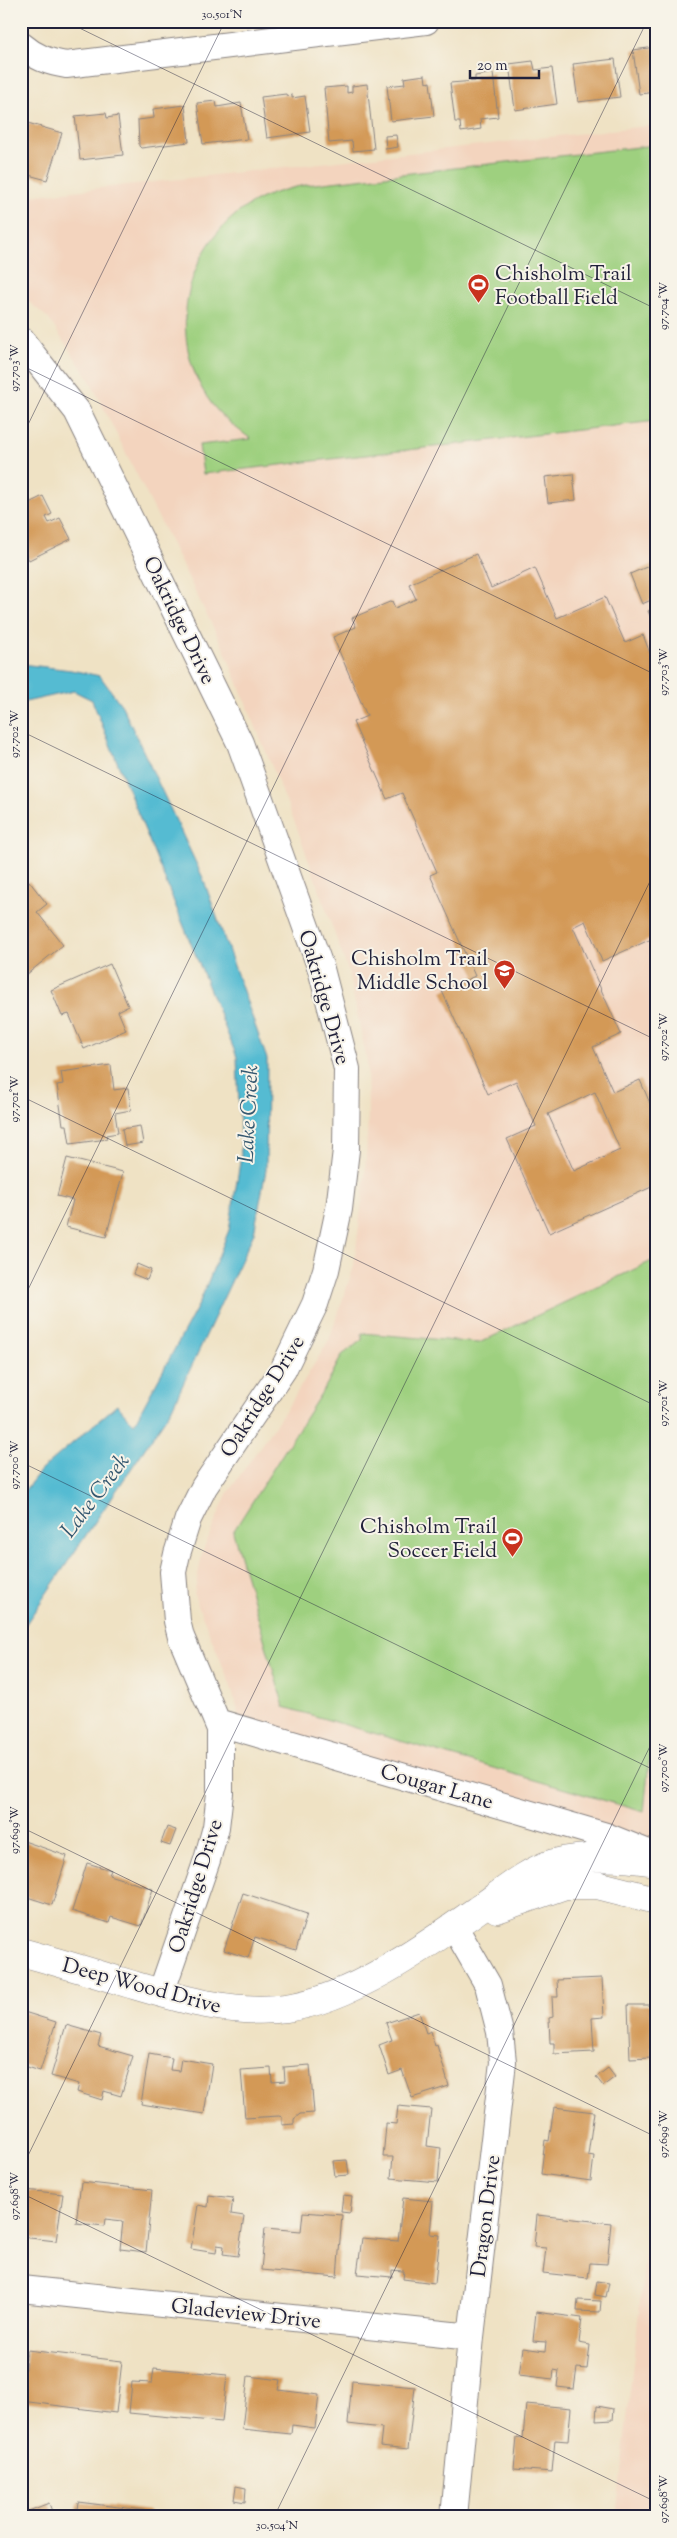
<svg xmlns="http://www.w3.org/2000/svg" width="677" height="2538" font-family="'Sorts Mill Goudy',serif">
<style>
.built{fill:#f3d4be}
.green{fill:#9ed07f;stroke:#60795d}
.water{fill:#54bbd2;stroke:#3b6e86}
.building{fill:#d39956;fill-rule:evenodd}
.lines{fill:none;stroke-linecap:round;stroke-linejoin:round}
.minor-casing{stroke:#888280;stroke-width:28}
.tertiary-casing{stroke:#888280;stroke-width:29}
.minor{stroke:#fff;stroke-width:26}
.tertiary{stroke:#fff;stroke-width:28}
.ticks{fill:none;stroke:#22223b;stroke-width:1;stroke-opacity:0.45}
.labels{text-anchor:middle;stroke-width:4;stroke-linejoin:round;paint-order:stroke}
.poi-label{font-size:21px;fill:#22223b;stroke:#f7f3e8;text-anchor:end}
.street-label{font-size:21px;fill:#22223b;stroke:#f7f3e8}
.water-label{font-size:22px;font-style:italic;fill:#345870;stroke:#f7f3e8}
.neatline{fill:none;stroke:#22223b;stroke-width:2}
.ticks-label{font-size:12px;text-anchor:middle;fill:#22223b}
</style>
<rect width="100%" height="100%" fill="#f7f3e8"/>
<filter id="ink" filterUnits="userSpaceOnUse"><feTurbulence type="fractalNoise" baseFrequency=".02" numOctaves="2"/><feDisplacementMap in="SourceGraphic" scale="10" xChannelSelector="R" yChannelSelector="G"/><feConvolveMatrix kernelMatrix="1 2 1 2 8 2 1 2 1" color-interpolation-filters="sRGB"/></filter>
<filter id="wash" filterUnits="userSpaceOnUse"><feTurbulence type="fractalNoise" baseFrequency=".0096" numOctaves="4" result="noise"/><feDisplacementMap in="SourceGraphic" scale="20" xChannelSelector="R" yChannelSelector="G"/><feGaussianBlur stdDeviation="1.12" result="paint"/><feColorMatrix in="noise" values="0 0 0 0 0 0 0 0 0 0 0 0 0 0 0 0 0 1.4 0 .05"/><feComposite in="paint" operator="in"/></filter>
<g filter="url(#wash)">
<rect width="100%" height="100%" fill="#efe2c4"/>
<path class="built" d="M656 125V1845L240 1719 230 1684 194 1595 203 1550 227 1494 291 1402 329 1340 354 1266 365 1177 368 1115 367 1061 348 971 297 828 224 649 89 379 48 318 21 295V197Z
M656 2158V2517H616Z"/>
<path class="green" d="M656 145V421L203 474 199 445 251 439C235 427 218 415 207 397 167 335 184 249 246 207 264 195 285 189 306 185Z
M656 1259V1689L644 1812 284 1707 233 1532 327 1384 342 1355 362 1340V1333L479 1343Z"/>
<path class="water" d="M21 664 71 670 100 676 122 706 203 878 267 1059 266 1170 254 1233 171 1410 21 1631V1495L41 1470 117 1405 134 1424 199 1304 229 1230 241 1156 237 1057 92 700 74 691 21 703Z"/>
<g id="blocks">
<path class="building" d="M656 47V92L639 94 633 50Z
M615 59 620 97 578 102 573 64Z
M533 61 535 70 552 68 557 104 515 110 509 64Z
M493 73 498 117 480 119 481 129 461 132 460 122H455L450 83 475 81V76Z
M425 75 426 83 430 82 434 116 391 121 387 86 405 84 404 78Z
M367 84 374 149 353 151 352 141 329 143 324 88 347 86V93L352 92V86Z
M286 94 287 96 292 95V98L305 96 310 132 267 138 261 97Z
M216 101 217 107 241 103 247 139 203 144 197 103Z
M185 105 189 142 141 148 139 146 138 120 154 118 153 109Z
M106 113 107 118 118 116 123 155 80 160 75 116Z
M21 121 62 133 47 180 21 173Z
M396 135 398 147 386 149 385 136Z
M573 474 576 500 548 503 545 477Z
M43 496 52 514 46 517 49 523 60 518 71 539 29 560 21 546V507Z
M476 554 491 588 535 568 557 618 605 597 625 643 643 635 650 653 656 651V937L602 961 585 921 573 927 621 1034 593 1047 613 1092 640 1080 656 1117V1185L549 1233 507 1139 536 1126 516 1081 488 1094 442 991 475 976 430 875 437 872 402 793 387 799 353 722 367 716 333 637 356 627 352 618 392 601 395 608 416 599 409 584ZM595 1092 620 1150 574 1171 548 1114Z
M656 563V598L642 604 630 574Z
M656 607V629L648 611Z
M29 881 47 904 37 912 63 945 26 975 21 970V888Z
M110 964 128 1006 118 1011 126 1030 84 1049 69 1014 62 1016 51 990Z
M111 1065 114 1090 128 1088 131 1110 115 1113 118 1133 106 1135 107 1139 70 1144 67 1125H63L57 1085 63 1084 61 1072Z
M140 1126 143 1143 125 1146 122 1129Z
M67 1158 123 1172 106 1237 66 1227 73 1200 57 1196Z
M137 1264 151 1270 147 1280 133 1274Z
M167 1827 176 1830 170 1846 161 1843Z
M21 1840 67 1856 52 1905 21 1895Z
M87 1863 111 1870 109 1875 153 1889 141 1926 111 1917 109 1923 72 1911Z
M243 1893 307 1914 296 1950 255 1937 248 1958 224 1950Z
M602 1978 604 2017 592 2018 594 2052 554 2054V2043H550L549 2018 553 2017 552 1997H558L557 1980Z
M628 2005H651L652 2058 630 2059Z
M21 2011 56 2022 40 2071 21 2065Z
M419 2012 426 2033 431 2031 435 2046 437 2045 449 2086 412 2098 402 2070 389 2075 379 2045 392 2040 386 2023Z
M66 2025 101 2035 98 2046 133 2056 121 2096 104 2091 102 2100 77 2092 79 2084 51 2076Z
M149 2054 172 2058 170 2070 179 2071 181 2059 212 2064 204 2114 141 2104Z
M310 2065 314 2113 300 2114 294 2119V2124L282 2125V2117L279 2116 245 2118 241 2070 271 2068 272 2082 285 2081 284 2067Z
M608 2068 615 2077 603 2086 596 2077Z
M398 2106 431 2109 427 2146 441 2148 438 2182 391 2178 393 2157H383L386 2126V2123L396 2124Z
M554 2107 594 2112 588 2155 594 2156 591 2181 541 2174 545 2140 549 2141Z
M347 2160 349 2175 335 2176 333 2161Z
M81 2182 152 2190 146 2252 120 2249 123 2221 105 2219 104 2226 76 2223Z
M21 2184 26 2185 25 2190 63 2194 56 2241 21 2237Z
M209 2195 233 2198 231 2214 244 2216 238 2256 223 2254 224 2246 217 2245 216 2253 191 2249 198 2205 208 2207Z
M343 2195 352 2196 350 2213 341 2212Z
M403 2198 433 2201 430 2234 440 2235 435 2283 403 2279 404 2271H402L392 2270V2277L357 2274 362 2238 398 2241Z
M303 2212 342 2215 337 2277 261 2270 265 2228 301 2231Z
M537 2215 611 2223 607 2264 590 2263 588 2278 543 2273 546 2248 534 2247Z
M597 2281 609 2283 606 2297 595 2295Z
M578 2300 601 2301 600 2312 577 2311Z
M536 2312 582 2318 579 2343 590 2345 587 2369 577 2368 574 2389 557 2387 559 2371 554 2370 553 2379 519 2375 523 2348 545 2351 546 2342 533 2341Z
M27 2350 122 2361 116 2413 21 2401Z
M154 2368 227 2375 222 2422 129 2413 132 2382 152 2383Z
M248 2376 280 2380 278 2390 319 2395 315 2428 292 2425 291 2434 242 2429Z
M352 2381 415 2387 408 2449 380 2446 382 2428 348 2424Z
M526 2404 571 2408 568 2441 555 2440 552 2472 514 2469 517 2437 523 2438Z
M597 2406 614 2409 613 2420 596 2421Z
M236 2486 246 2488 245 2502 234 2500Z
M78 2502 150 2511 149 2517H76Z
M49 2503 54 2517H21V2514Z"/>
</g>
</g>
<g filter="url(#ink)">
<use href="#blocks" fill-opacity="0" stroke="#888280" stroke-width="1"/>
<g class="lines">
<defs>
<path id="minor" d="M21 45C35 57 48 62 66 65L426 21
M21 340 77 411 240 743 321 969 347 1069 346 1150 339 1209 326 1270 315 1304 283 1370 204 1487 188 1519 177 1554 173 1572 177 1621 181 1637 220 1729V1793L216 1827 207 1860 161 1993
M217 1722 606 1836 656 1856
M21 2289 471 2337
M454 2517 471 2337 503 2062 500 2032 488 1985 454 1926"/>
<path id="tertiary" d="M497 1909 565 1885H597L656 1900
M21 1952C58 1962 94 1973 130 1984 181 1999 232 2015 286 2008 352 1999 426 1946 480 1908 503 1892 527 1871 554 1863 586 1855 623 1857 656 1862"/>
</defs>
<use href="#minor" class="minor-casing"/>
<use href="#tertiary" class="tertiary-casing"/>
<use href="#minor" class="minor"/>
<use href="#tertiary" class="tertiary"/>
</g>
</g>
<path class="ticks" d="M65 21 656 309M21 365 656 675M21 439 225 21M21 731 656 1040M21 1096 656 1406M21 1304 647 21M21 1462 656 1771M21 1827 656 2137M21 2170 656 869M21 2193 656 2502M274 2517 656 1734"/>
<defs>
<symbol id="stadium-pin" viewBox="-11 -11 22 30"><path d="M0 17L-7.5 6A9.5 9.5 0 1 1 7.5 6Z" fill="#c8321e" stroke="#f7f3e8"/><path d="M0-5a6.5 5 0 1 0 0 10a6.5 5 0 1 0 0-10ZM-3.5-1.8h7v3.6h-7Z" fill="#fff"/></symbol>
<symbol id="school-pin" viewBox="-11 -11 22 30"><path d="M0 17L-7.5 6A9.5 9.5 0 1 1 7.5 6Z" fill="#c8321e" stroke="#f7f3e8"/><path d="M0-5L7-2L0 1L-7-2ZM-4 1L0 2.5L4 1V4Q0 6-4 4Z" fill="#fff"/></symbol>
</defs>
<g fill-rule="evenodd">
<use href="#stadium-pin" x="466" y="272" width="25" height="34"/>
<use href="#school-pin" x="492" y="958" width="25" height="34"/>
<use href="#stadium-pin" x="500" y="1526" width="25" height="34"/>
</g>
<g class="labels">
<g class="poi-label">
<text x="495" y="280" text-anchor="start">Chisholm Trail<tspan x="495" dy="24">Football Field</tspan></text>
<text x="488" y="965">Chisholm Trail<tspan x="488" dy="24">Middle School</tspan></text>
<text x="497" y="1533">Chisholm Trail<tspan x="497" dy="24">Soccer Field</tspan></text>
</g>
<g class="street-label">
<text transform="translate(180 620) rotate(64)" y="7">Oakridge Drive</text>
<text transform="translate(325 997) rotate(74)" y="7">Oakridge Drive</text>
<text transform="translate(262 1396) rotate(-58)" y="7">Oakridge Drive</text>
<text transform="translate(437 1786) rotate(16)" y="7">Cougar Lane</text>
<text transform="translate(195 1886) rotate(-73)" y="7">Oakridge Drive</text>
<text transform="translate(142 1985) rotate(15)" y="7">Deep Wood Drive</text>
<text transform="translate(485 2216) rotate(-83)" y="7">Dragon Drive</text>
<text transform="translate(246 2313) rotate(6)" y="7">Gladeview Drive</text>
</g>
<g class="water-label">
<text transform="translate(247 1114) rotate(-87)" y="8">Lake Creek</text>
<text transform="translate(94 1495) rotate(-53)" y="8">Lake Creek</text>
</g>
</g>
<rect width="677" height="2538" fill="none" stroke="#f7f3e8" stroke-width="55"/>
<path d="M470 70v8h69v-8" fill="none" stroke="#22223b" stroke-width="2.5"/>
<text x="477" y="70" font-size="15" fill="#22223b" stroke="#f7f3e8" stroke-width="4" paint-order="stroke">20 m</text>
<rect x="28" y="28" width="622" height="2482" class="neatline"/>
<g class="ticks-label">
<text x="222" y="18">30.501°N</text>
<text transform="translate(663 306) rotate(-90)" y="4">97.704°W</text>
<text transform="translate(14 368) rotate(-90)" y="4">97.703°W</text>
<text transform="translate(663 672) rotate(-90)" y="4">97.703°W</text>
<text transform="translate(14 734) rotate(-90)" y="4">97.702°W</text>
<text transform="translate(663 1037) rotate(-90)" y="4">97.702°W</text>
<text transform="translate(14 1099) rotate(-90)" y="4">97.701°W</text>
<text transform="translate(663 1403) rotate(-90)" y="4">97.701°W</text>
<text transform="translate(14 1465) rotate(-90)" y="4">97.700°W</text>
<text transform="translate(663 1768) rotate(-90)" y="4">97.700°W</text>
<text transform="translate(14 1830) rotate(-90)" y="4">97.699°W</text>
<text transform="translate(663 2134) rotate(-90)" y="4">97.699°W</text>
<text transform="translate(14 2196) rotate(-90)" y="4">97.698°W</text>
<text transform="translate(663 2499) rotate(-90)" y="4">97.698°W</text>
<text x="277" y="2529">30.504°N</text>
</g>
</svg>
